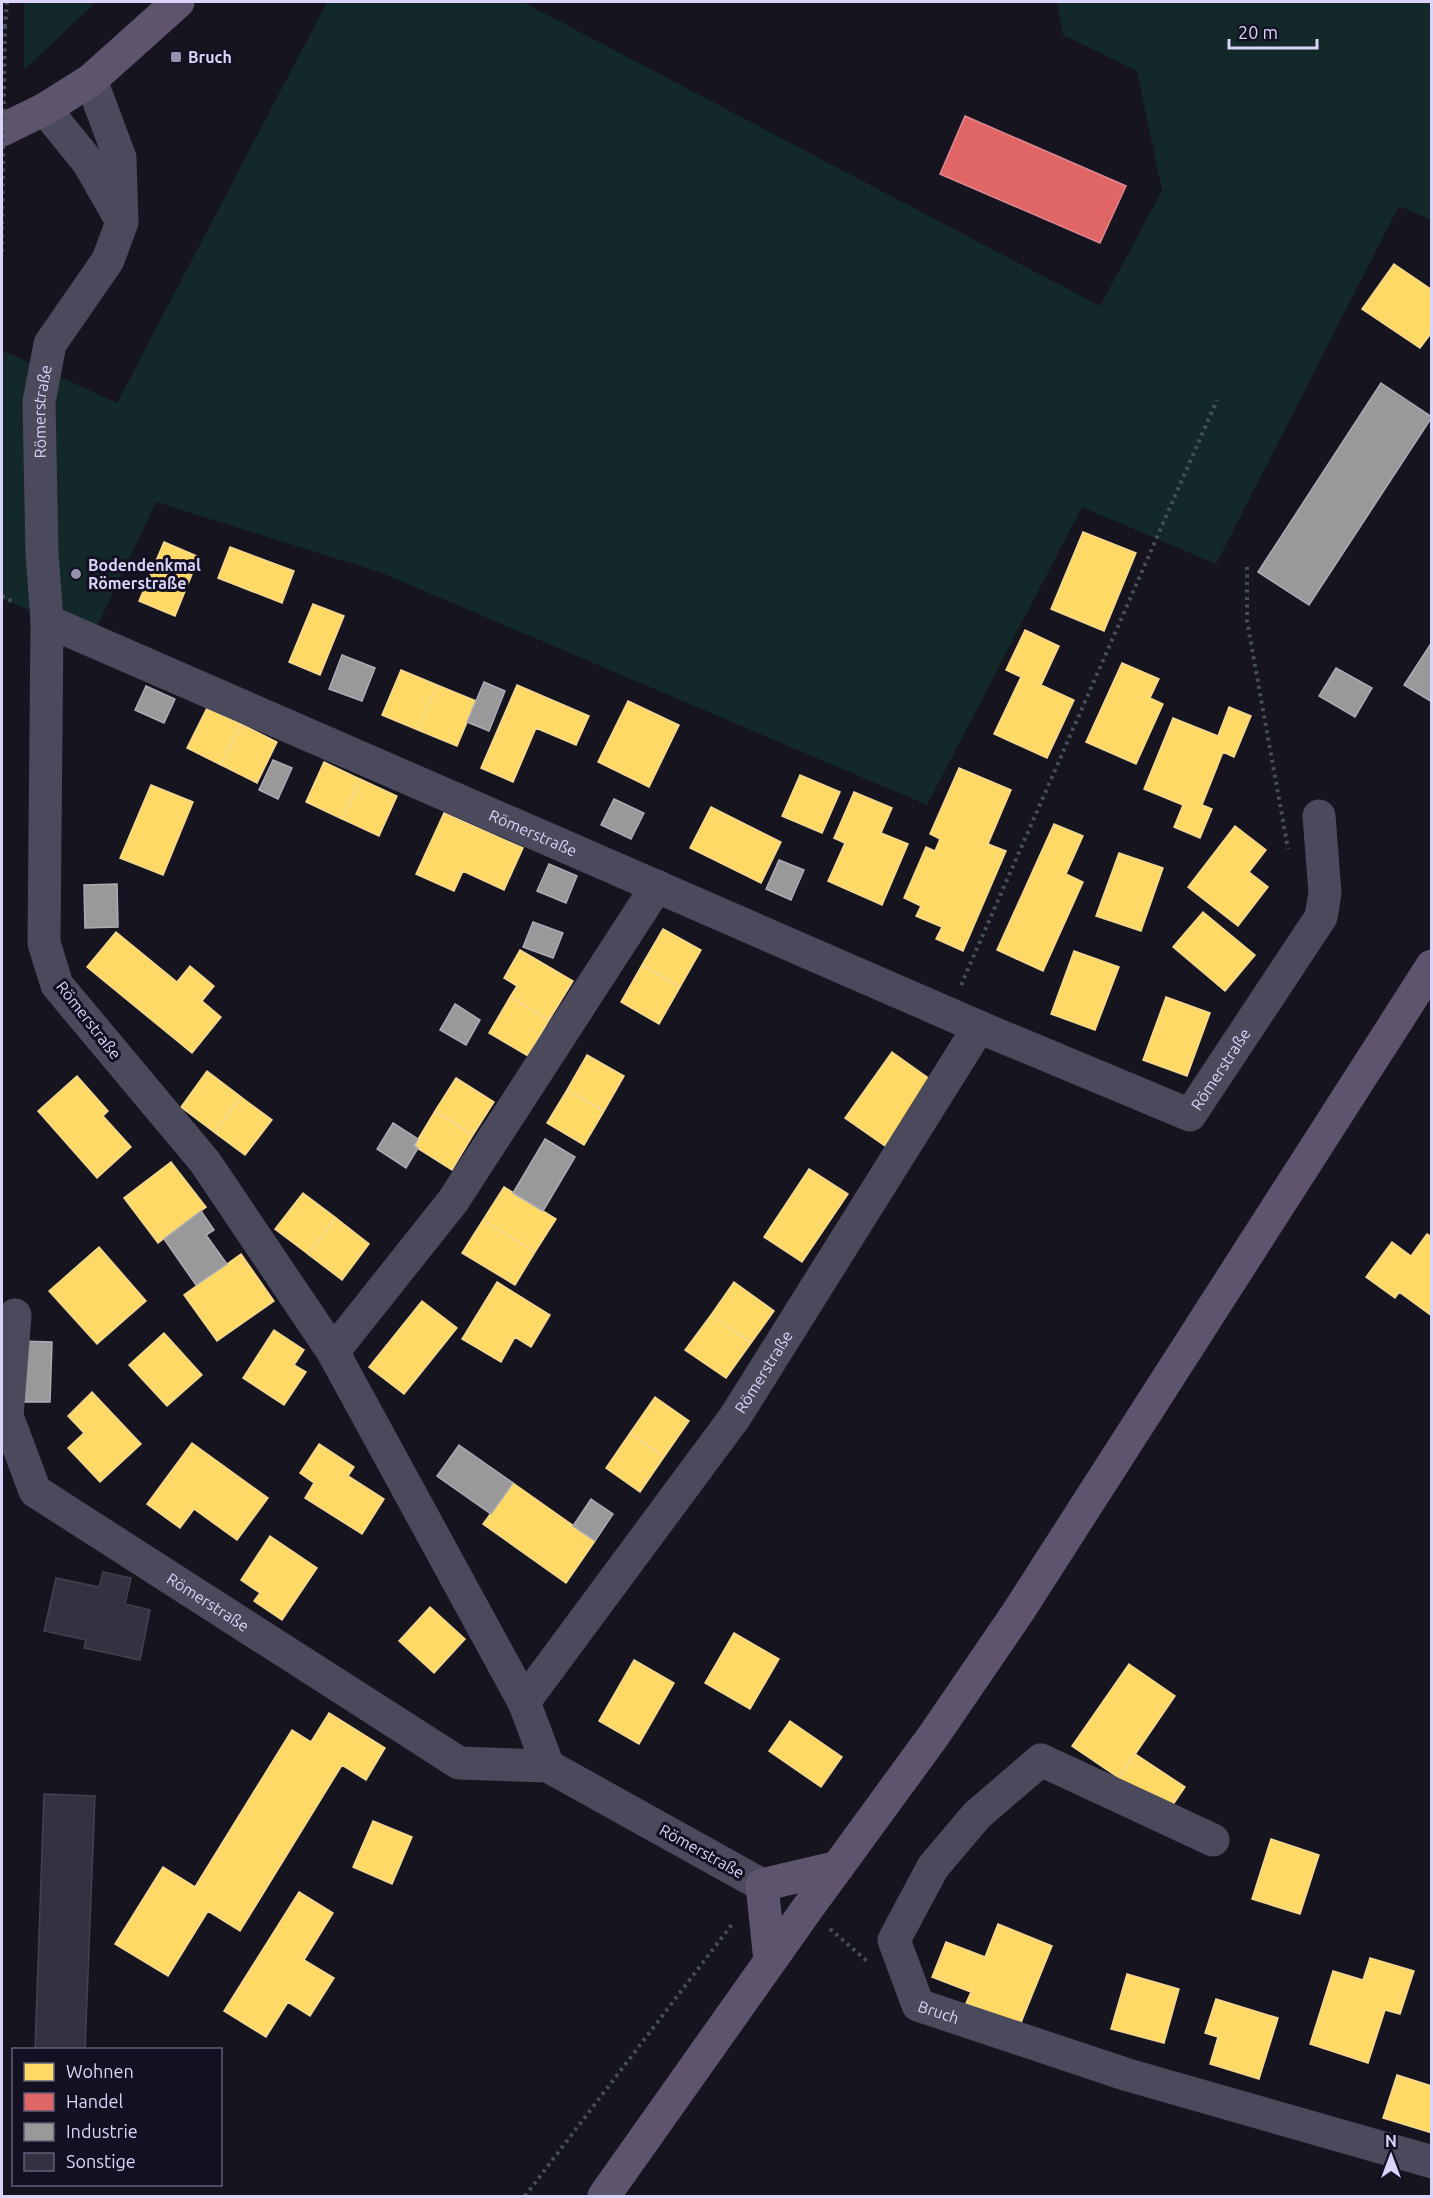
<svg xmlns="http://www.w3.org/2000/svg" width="1433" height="2198" font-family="Ubuntu,sans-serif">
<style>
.green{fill:#132829}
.homes{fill:#ffd966;stroke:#f4d893;stroke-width:1.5}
.shops{fill:#e06666;stroke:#de8793;stroke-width:1.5}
.industry{fill:#999;stroke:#acabb6;stroke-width:1.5}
.building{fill:#343240;stroke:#434051;stroke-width:1.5}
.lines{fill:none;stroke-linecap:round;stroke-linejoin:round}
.path{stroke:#46505b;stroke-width:4;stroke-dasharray:3 4.5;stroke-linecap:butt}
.minor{stroke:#4b4a5d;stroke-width:33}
.major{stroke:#5e546e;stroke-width:33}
.path-bridge{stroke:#46505b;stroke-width:4;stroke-dasharray:3 4.5;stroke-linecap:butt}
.poi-dot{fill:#9591ae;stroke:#131022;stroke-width:2}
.labels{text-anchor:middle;stroke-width:6;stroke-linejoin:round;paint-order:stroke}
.poi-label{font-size:16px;font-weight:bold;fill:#dad4fb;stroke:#131022;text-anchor:start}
.street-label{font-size:16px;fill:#dad4fb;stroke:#131022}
</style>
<rect width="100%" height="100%" fill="#16141e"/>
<path class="green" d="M24 2H96L24 70Z
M327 2H523L1100 306 1162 191 1137 71 1063 35 1057 2H1431V220L1399 206 1216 564 1082 507 927 805 382 573 156 502 93 635 2 599V350L117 403Z"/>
<path class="homes" d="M1394 264 1432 290V332L1420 348 1362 309Z
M1083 532 1136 553 1104 631 1051 609Z
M164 542 199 557 175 616 139 601Z
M230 547 294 571 282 603 218 578Z
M313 604 344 616 320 675 289 662Z
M1025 630 1059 646 1041 685 1074 700 1047 758 994 734 1021 677 1006 670Z
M1122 663 1159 679 1150 698 1163 704 1136 764 1086 742Z
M401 670 437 685 418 730 382 715Z
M437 685 476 701 457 746 418 730Z
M517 685 589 716 576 745 536 728 513 782 481 768Z
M628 701 679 725 649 787 598 762Z
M1229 707 1251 716 1234 757 1223 752 1202 805 1212 809 1200 838 1174 827 1183 805 1144 789 1173 718 1218 736Z
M207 708 241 724 221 765 187 748Z
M241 724 277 742 257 783 221 765Z
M324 762 360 779 342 819 306 802Z
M959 768 1011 790 988 844 1006 851 963 951 936 939 942 927 916 916 921 906 904 898 926 847 935 851 940 839 930 834Z
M800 775 840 792 822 833 782 816Z
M360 779 397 796 379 836 342 819Z
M151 785 193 802 163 875 120 858Z
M854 792 892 808 881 833 908 844 882 905 828 881 845 843 834 838Z
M711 807 781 842 761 883 690 848Z
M444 813 523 848 504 890 463 871 454 891 416 874Z
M1054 824 1083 836 1066 874 1083 882 1043 971 997 950Z
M1235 826 1266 850 1249 872 1268 887 1238 926 1188 887Z
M1119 853 1163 868 1141 931 1096 916Z
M1203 912 1255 955 1225 991 1173 947Z
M663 929 701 950 680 987 642 965Z
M116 932 177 982 190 966 214 986 202 1001 221 1017 192 1053 87 967Z
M520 950 573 981 549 1020 510 997 517 986 504 978Z
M1074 951 1119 967 1095 1030 1051 1014Z
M642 965 680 987 659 1024 621 1002Z
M510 997 549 1020 528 1056 489 1033Z
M1166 997 1210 1013 1187 1076 1143 1060Z
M892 1052 931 1080 885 1146 845 1118Z
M587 1055 624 1076 604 1111 567 1090Z
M207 1071 241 1097 214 1132 181 1107Z
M77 1076 108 1111 103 1116 131 1147 97 1178 38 1111Z
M456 1078 494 1102 473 1135 435 1111Z
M567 1090 604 1111 584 1145 547 1123Z
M241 1097 272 1120 245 1155 214 1132Z
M435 1111 473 1135 452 1170 414 1146Z
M171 1162 206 1207 158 1243 124 1198Z
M809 1169 848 1194 802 1262 764 1237Z
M504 1187 556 1219 535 1252 483 1220Z
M303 1193 336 1218 308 1254 275 1229Z
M336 1218 369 1244 342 1280 308 1254Z
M483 1220 535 1252 515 1285 462 1253Z
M1427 1234 1432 1237V1316L1399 1292 1395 1298 1366 1277 1392 1242 1411 1256Z
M99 1247 146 1301 97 1344 49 1291Z
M241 1254 274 1301 217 1341 184 1295Z
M497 1282 550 1315 531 1347 515 1337 501 1362 462 1339Z
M734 1282 774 1311 751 1343 711 1315Z
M422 1301 457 1328 404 1394 369 1367Z
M711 1315 751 1343 726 1378 685 1350Z
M274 1330 304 1350 294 1365 306 1372 284 1405 243 1378Z
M164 1333 202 1375 167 1406 129 1365Z
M92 1392 141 1444 100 1482 68 1448 84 1433 68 1416Z
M655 1397 689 1421 664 1457 630 1433Z
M630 1433 664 1457 640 1492 606 1468Z
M192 1443 268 1498 237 1540 194 1509 180 1528 147 1504Z
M319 1444 354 1467 348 1476 384 1499 362 1534 305 1498 314 1483 300 1473Z
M513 1483 595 1541 566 1583 483 1524Z
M270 1536 317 1568 282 1620 254 1601 260 1593 241 1580Z
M430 1607 465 1639 434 1673 399 1641Z
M734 1633 779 1659 750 1709 705 1683Z
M634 1660 674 1683 639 1744 599 1721Z
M1129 1664 1175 1696 1119 1778 1072 1746Z
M329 1713 385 1748 366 1780 342 1765 240 1931 208 1911 168 1976 115 1944 163 1867 195 1887 292 1730 311 1742Z
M790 1721 842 1757 821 1787 769 1751Z
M1135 1754 1185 1787 1168 1812 1119 1778Z
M373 1821 412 1837 392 1884 353 1867Z
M1271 1839 1319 1855 1300 1914 1252 1899Z
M299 1892 333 1913 304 1960 334 1978 310 2016 288 2002 266 2037 224 2011Z
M998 1924 1052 1946 1020 2025 966 2003 971 1992 932 1977 946 1942 985 1957Z
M1370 1958 1414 1971 1400 2014 1385 2010 1368 2063 1310 2044 1333 1971 1363 1980Z
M1127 1974 1179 1989 1164 2043 1111 2029Z
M1216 1999 1278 2018 1259 2079 1210 2064 1218 2037 1205 2033Z
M1397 2075 1432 2086V2133L1383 2118Z"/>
<path class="shops" d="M965 116 1126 186 1100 243 940 174Z"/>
<path class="industry" d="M1381 383 1432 417 1309 605 1258 572Z
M1432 642V702L1404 685Z
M342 655 375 668 362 701 329 689Z
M1336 668 1372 688 1355 717 1319 696Z
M484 682 505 691 489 731 467 722Z
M146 686 175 699 164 723 135 710Z
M273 760 292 768 278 799 259 790Z
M614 799 644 813 631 839 601 825Z
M779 860 804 870 791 900 766 889Z
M549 864 577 876 566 903 537 891Z
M117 884 118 927 85 928 84 885Z
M533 922 563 933 553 958 523 947Z
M455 1004 480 1020 466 1045 440 1030Z
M393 1123 418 1139 414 1146 418 1148 406 1168 377 1149Z
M545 1139 575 1157 543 1211 513 1193Z
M201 1211 214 1230 206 1235 227 1264 196 1285 164 1239Z
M18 1341 52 1342 50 1402H16Z
M459 1445 513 1483 491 1514 437 1476Z
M591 1499 613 1514 595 1541 573 1526Z"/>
<path class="building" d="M103 1572 131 1578 125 1604 150 1610 140 1660 84 1648 86 1640 44 1631 56 1578 99 1587Z
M44 1794 95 1796 85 2050H35Z"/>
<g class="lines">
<path class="path" d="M5 27 7 2
M2 252V224
M1247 567V621L1288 849
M2 596 15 603
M961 985 1217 400
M830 1929 867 1961
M525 2196 733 1923"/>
<g class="minor">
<path d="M45 109 88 162 120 218"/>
<path id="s1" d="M47 621 42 553 39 402 50 344 108 260 122 222 120 158 91 80"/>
<path id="s2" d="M15 1315 7 1416 35 1491 459 1763 548 1766"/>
<path d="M333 1352 453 1201 657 886"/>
<path id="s3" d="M524 1702 735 1417 979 1027"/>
<path id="s4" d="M1213 1840 1041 1760 977 1815 933 1867 894 1940 918 2005 1128 2075 1432 2162"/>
<path id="s5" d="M762 1885 548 1766 524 1702 333 1352 205 1162 57 985 44 943 47 621 979 1027 1190 1115 1321 917 1325 893 1319 816"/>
</g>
<path class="major" d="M2 130 45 109 91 80 178 2
M770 1961 762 1885 838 1867
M604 2196 807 1909 934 1735 1018 1612 1432 966"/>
<path class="path-bridge" d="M2 224 5 27"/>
</g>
<g class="poi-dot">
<rect x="170" y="51" width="12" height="12" rx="3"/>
<circle cx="76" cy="574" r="6"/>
</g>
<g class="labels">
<g class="poi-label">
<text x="188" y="63">Bruch</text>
<text x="88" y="571">Bodendenkmal<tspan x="88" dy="18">Römerstraße</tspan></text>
</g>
<g class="street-label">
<text dy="6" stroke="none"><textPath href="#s1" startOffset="210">Römerstraße</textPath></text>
<text dy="6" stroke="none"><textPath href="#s5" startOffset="2068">Römerstraße</textPath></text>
<text transform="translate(89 1020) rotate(52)" y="6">Römerstraße</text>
<text dy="6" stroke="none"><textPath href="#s5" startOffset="2838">Römerstraße</textPath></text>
<text dy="6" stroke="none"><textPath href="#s3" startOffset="408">Römerstraße</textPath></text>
<text dy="6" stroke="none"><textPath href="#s2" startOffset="387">Römerstraße</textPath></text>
<text transform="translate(702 1851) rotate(29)" y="6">Römerstraße</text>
<text dy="6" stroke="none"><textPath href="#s4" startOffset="516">Bruch</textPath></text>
</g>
</g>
<rect width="1433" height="2198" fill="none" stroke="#dad4fb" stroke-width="6"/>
<rect x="12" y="2048" width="210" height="138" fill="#131022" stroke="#635e79" stroke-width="1.5"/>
<rect x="24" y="2063" width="30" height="18" fill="#ffd966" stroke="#635e79" stroke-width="1.5"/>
<text x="66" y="2078" font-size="18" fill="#dad4fb">Wohnen</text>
<rect x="24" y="2093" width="30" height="18" fill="#e06666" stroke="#635e79" stroke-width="1.5"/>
<text x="66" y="2108" font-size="18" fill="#dad4fb">Handel</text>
<rect x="24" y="2123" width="30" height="18" fill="#999999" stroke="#635e79" stroke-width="1.5"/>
<text x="66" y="2138" font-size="18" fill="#dad4fb">Industrie</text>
<rect x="24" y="2153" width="30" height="18" fill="#343240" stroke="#635e79" stroke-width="1.5"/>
<text x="66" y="2168" font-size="18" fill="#dad4fb">Sonstige</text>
<g transform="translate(1391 2156)" stroke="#131022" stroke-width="4.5" paint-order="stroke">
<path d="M0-4.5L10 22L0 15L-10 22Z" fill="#dad4fb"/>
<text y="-9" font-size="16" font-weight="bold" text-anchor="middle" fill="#dad4fb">N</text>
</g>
<path d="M1229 39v9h88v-9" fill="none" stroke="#dad4fb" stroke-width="3"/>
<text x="1238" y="39" font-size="18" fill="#dad4fb" stroke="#131022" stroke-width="4.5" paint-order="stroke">20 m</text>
</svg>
